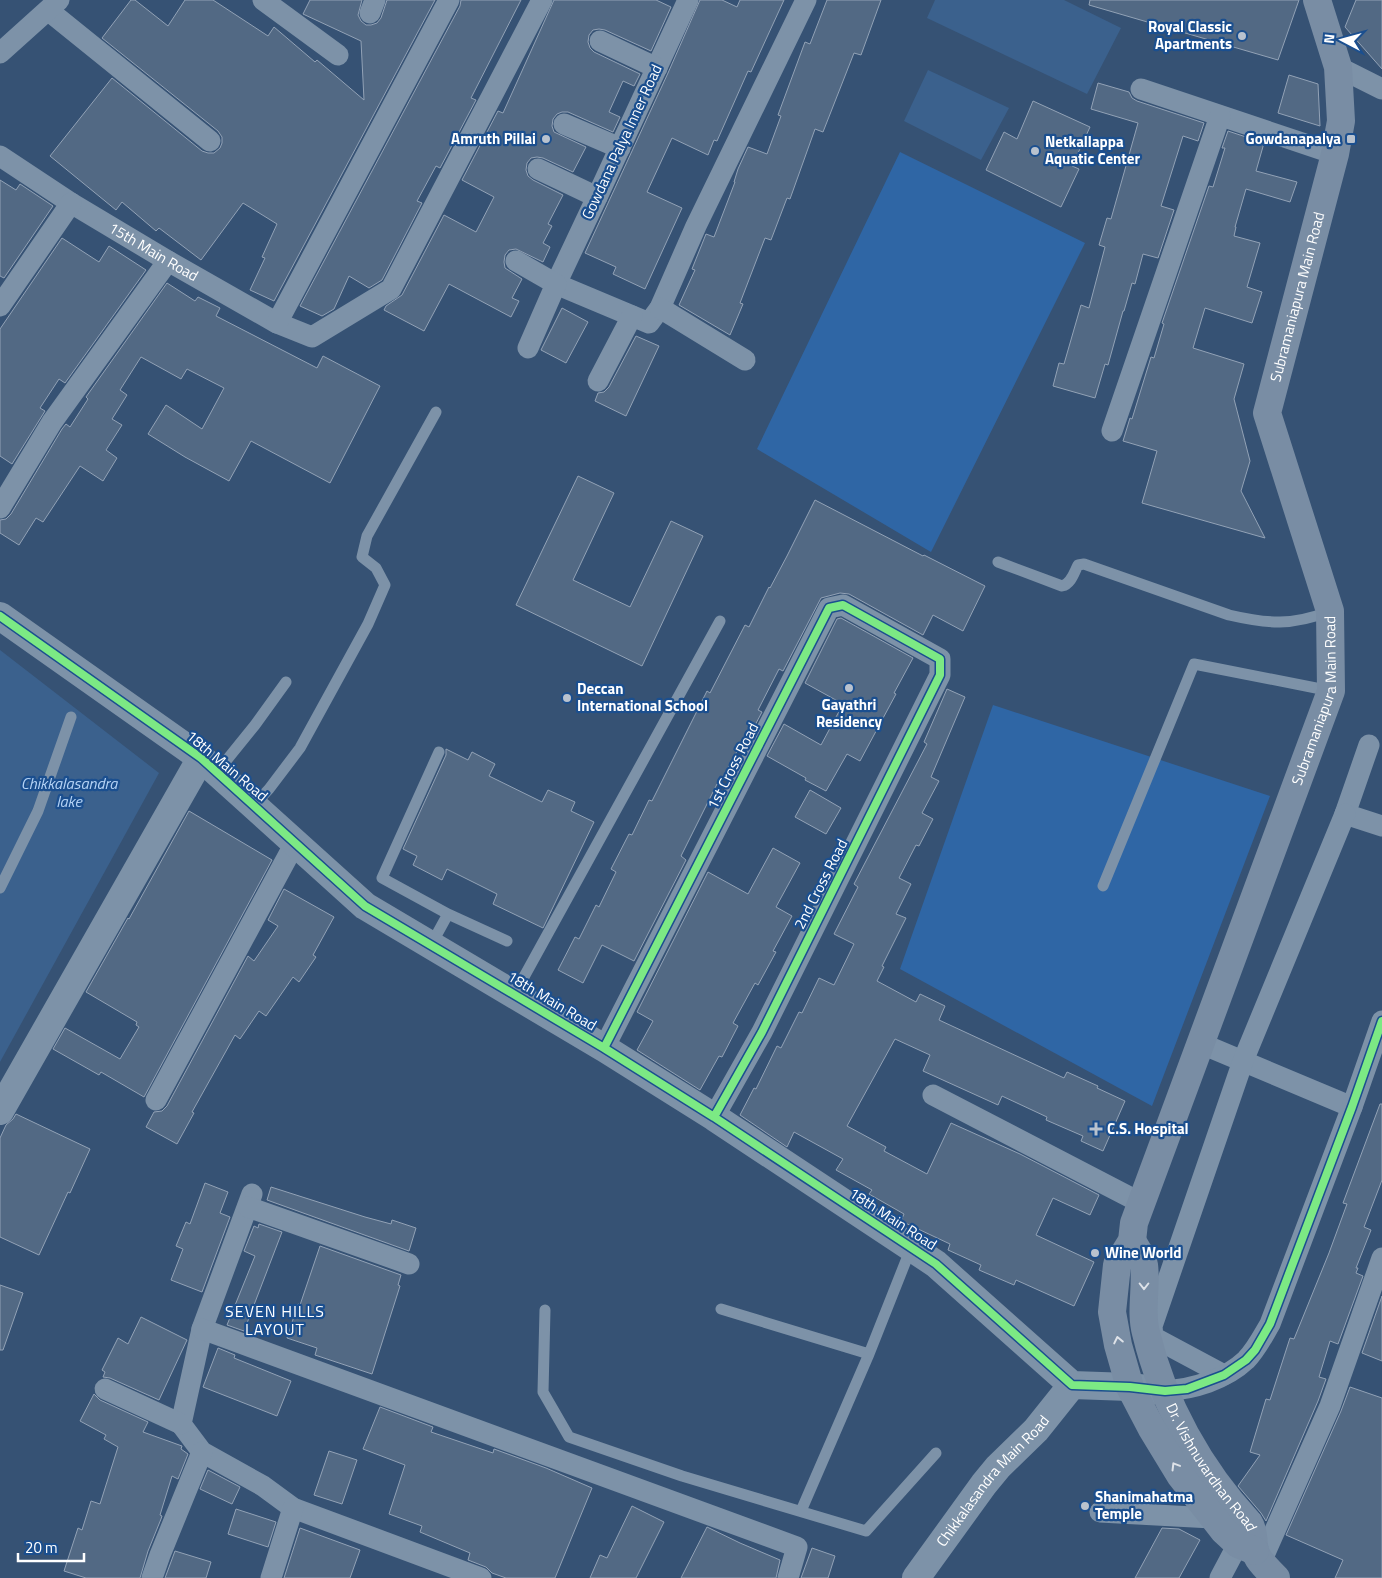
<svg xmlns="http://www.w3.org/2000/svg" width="1382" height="1578" font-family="'Titillium Web',sans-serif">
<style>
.green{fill:#2f66a5}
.water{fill:#3b618d}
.building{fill:#526984;stroke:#92a2b6}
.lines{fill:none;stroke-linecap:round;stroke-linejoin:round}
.service{stroke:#7d92a8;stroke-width:11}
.minor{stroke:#7d92a8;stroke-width:21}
.tertiary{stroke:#7d92a8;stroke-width:28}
.secondary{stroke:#798da4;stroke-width:28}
.cycleway-casing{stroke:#1b4f8f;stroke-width:11}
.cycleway{stroke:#7ce984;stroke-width:8}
.oneway{stroke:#dee2e8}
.poi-dot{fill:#b9c2ce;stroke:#1b4f8f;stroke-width:2}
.labels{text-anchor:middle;stroke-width:4.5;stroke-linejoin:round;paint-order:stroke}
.poi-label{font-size:15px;font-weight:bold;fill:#fff;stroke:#1b4f8f;text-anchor:start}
.street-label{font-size:15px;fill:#fff;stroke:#1b4f8f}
.water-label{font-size:16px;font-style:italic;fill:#b5d3f5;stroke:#1b4f8f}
.neighbourhood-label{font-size:16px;letter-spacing:1px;fill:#fff;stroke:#1b4f8f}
</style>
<rect width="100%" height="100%" fill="#365274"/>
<path class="green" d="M900 152 1085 243 931 552 757 449Z
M993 705 1270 796 1152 1106 900 969Z"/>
<path class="water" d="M935 0H1064L1121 28 1087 94 927 18Z
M928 70 1009 108 981 160 904 121Z
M0 650 159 773 0 1062Z"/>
<path class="building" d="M131 0H135L168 26 185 0H213L268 36 274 27 315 62 317 60 364 100 361 41 303 14 310 0H362L358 15 361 21 366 25H371L377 23 381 18 387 0H435L274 301 250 290 265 258 262 257 277 224 243 203 201 260 159 228 156 231 122 202 116 210 50 156 112 78 202 151 208 153H214L220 148 222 143V137L218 131 102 38Z
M461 0H521L471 98 476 100 440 168 436 166 417 201 422 203 382 280 369 288 349 276 334 309 322 316 300 306 460 6Z
M554 0H656L671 7 651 51 605 30 599 29 593 30 589 35 588 42 590 48 594 52 640 74 634 86 623 81 609 112 620 117 613 132 568 112H562L557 114 553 119 552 126 554 132 586 147 573 172 543 158 537 157 531 158 527 163 526 170 528 176 533 180 563 195 548 224 552 226 543 243 550 247 543 262 516 249 509 250 505 255 504 262 505 268 522 279 512 298 519 301 511 317 449 284 424 331 384 310 386 306 402 295 444 215 476 232 494 197 462 180 498 111 503 113Z
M700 0H722L737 7 740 0H784L751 72 748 71 717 141 714 140 708 155 672 138 647 192 682 208 645 289 613 274 616 267 585 253 668 73Z
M827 0H881L861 55 854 53 823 132 815 129 790 199 787 198 771 240 765 238 740 303 743 304 730 335 679 305 695 270 692 269 706 234 714 237 735 182H734L738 169 748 147 767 154 781 116 778 115 805 42 810 44Z
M1090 0H1299L1278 60 1089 5Z
M1356 0H1382V69L1345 27Z
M1289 75 1318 84 1320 126 1278 113Z
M1098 83 1129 92 1132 98 1137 101 1204 123 1198 141 1183 136 1161 206 1174 210 1158 258 1143 254 1135 284 1132 283 1124 311H1123L1108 365 1105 364 1095 398 1053 386 1059 363 1064 364 1081 305 1089 308 1105 247 1099 245 1107 218 1111 219 1138 123 1091 109Z
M1033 101 1090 127 1072 166 1079 169 1061 207 986 170 1004 132 1017 139Z
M1228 131 1264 143 1256 171 1297 182 1290 202 1246 189 1235 227H1236L1234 236 1260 243 1247 287 1262 292 1252 323 1205 308 1193 348 1244 364 1234 399 1250 461 1241 491 1265 538 1142 503 1157 451 1123 441 1130 418 1132 419 1151 357 1154 358 1164 324 1162 323 1209 186 1213 187 1225 148H1222Z
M0 180 16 190 20 184 53 206 4 278 0 276Z
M62 238 99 262 109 246 146 270 65 383 59 379 40 408 45 411 12 464 0 456V329Z
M167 283 195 301 198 297 220 308 216 316 317 368 323 356 380 386 330 483 251 441 229 481 185 457 148 434 166 405 202 429 224 388 187 369 181 379 141 357 120 390 127 395 112 419 122 425 106 450 117 458 103 481 80 466 43 522 36 518 19 545 0 533V520L6 519 11 514 62 429 66 424 70 427 88 399 86 397Z
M562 308 588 322 566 363 541 350Z
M636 336 659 346 626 416 595 401 598 393 604 392 609 387Z
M578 476 614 493 573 580 630 607 671 521 703 536 642 666 516 605Z
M815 500 923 556 924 555 985 586 963 631 933 615 923 635 849 594 840 593 821 598 783 671 779 669 758 710 762 712 745 744 742 742 719 785 717 784 681 856 686 860 634 961 602 945 583 983 558 970 575 937 579 939 596 905 599 907 616 872 611 869 629 834 632 835 649 800 652 801 707 691 710 693 745 625 749 627 769 587 770 588 787 556Z
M841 618 913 658 894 693 896 694 860 761 847 754 826 791 805 780 806 778 767 756 784 724 821 745 843 704 805 683 837 619Z
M947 689 965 697 931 777 939 781 922 813 933 819 919 846 916 845 899 878 911 884 896 914 906 918 882 966 884 967 877 981 916 1002 920 994 945 1006 939 1020 1064 1078 1067 1072 1098 1086 1097 1088 1125 1101 1103 1151 1081 1141 1083 1136 1046 1120 1047 1117 1002 1096 998 1105 923 1071 930 1055 895 1039 847 1126 886 1147 884 1151 927 1174 951 1123 1020 1154 1099 1195 1090 1215 1053 1198 1036 1235 1094 1262 1074 1306 1016 1280 1014 1285 979 1270 981 1265 948 1250 950 1244 901 1221 904 1214 869 1194 872 1190 836 1170 843 1159 794 1132 787 1147 740 1115 754 1088 756 1089 777 1046 781 1048 799 1012 802 1013 819 978 834 985 854 944 834 934 858 887 854 884 927 744 924 742Z
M446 749 468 760 472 752 495 764 489 776 542 802 548 790 575 802 571 811 594 822 543 928 493 904 497 894 447 869 442 880 413 865 417 856 403 849 446 755Z
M810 790 841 808 826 834 795 817Z
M189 811 272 860 144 1097 101 1072 99 1075 53 1049 65 1028 120 1059 139 1027 136 1025 137 1022 86 992 128 918 129 919Z
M773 848 800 863 776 907 792 916 773 951 776 952 758 985 755 983 733 1023 738 1026 722 1057 719 1056 700 1090 637 1050 653 1021 637 1012 708 872 748 894Z
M284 889 334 917 313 955 316 957 299 982 293 977 266 1016 259 1011 240 1039 235 1035 192 1112 194 1113 177 1144 146 1127 154 1112 162 1111 167 1106 248 956 254 961 278 926 268 920Z
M1380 1104H1382V1180L1364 1227 1371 1230 1356 1268H1358L1356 1273 1363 1276 1338 1344 1330 1341 1319 1377 1326 1379 1318 1401 1266 1521 1261 1513 1238 1486 1260 1455 1250 1452 1266 1399 1270 1400 1290 1338 1294 1339 1329 1253 1347 1204 1343 1203Z
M16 1114 90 1149 70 1193 68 1192 39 1255 0 1237V1138L6 1125 13 1119Z
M205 1183 228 1192 220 1213 230 1217 202 1292 171 1280 183 1249 176 1246 186 1222 190 1224Z
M271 1187 365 1217 391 1224 392 1220 416 1228 409 1251 267 1200Z
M259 1224 282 1232 244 1331 227 1325 255 1256 244 1251 254 1226 258 1228Z
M320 1246 401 1275 398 1285 400 1286 372 1374 315 1355 317 1348 287 1338 298 1304 300 1305Z
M0 1285 23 1293 3 1350H0Z
M1382 1296V1361L1362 1353Z
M141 1317 187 1340 159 1400 110 1378 103 1377 105 1372 102 1370 118 1338 128 1344Z
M218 1348 235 1355 234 1358 291 1381 277 1416 203 1387Z
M1350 1387 1382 1398V1578H1335L1343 1560 1286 1535 1341 1411Z
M94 1394 100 1400 148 1422 143 1432 182 1446 181 1449 188 1454 178 1479 172 1476 160 1515 162 1516 161 1519 148 1551 140 1578H86L64 1571 78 1528 82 1530 91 1501 100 1504 118 1447 104 1439 106 1435 80 1421Z
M380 1407 433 1427 431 1432 493 1453 494 1449 546 1468 592 1488 555 1578H506L492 1573 486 1567 468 1560 470 1553 420 1532 422 1526 389 1514 405 1465 363 1449Z
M329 1451 357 1460 342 1504 314 1495Z
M208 1470 240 1487 232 1504 200 1489Z
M632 1506 664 1522 636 1578H590L600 1555 607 1558Z
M236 1509 276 1522 268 1547 228 1534Z
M707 1527 740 1543 780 1560 776 1578H681Z
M300 1528 360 1550 350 1578H284Z
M1162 1528 1179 1529 1200 1540 1179 1578H1135Z
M812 1548 835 1556 828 1578H801Z
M175 1551 211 1562 206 1578H165Z"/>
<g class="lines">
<path class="service" d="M998 562 1062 586C1071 584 1074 573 1078 565L1084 564 1229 615C1268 624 1292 626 1330 611
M217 772 255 725 286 682
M253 806 269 789 300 748 368 624 385 585 376 568 362 557 367 536 436 412
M1103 886 1194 664 1331 691
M0 888 38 811 71 717
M448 914 507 941
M431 945 448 914 382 878 439 752
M514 995 720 621
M721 1309 869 1354
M545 1310 543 1392 569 1437 682 1476 866 1531 936 1453
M801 1511 869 1354 911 1248"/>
<g class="minor">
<path d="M263 0 338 55"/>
<path d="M688 0 597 197 556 284 649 323 660 308 696 226 806 0"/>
<path d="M49 11 210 141"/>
<path d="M370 13 375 0"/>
<path d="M600 41 657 68"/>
<path d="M0 53 59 0"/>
<path d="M1338 67 1382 89"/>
<path d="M1141 89 1335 154"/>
<path d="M564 124 620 148"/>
<path id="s1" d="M0 156 71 203 168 261 277 323 312 337 391 289 542 0"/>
<path d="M538 169 597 197"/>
<path d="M516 261 556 284 528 348"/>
<path d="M0 306 71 203"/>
<path d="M660 308 745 360"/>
<path d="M277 323 449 0"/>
<path d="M598 381 632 316"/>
<path d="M1112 431 1220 116"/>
<path d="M0 508 52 422 168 261"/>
<path d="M1369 745 1345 814 1382 826"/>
<path d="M1202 1044 1352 1107"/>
<path d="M604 1048 829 608 843 605 940 659V675L762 1032 714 1117"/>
<path d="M933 1095 1143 1204"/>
<path d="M156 1100 295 843"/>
<path d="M252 1194 202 1329 181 1424 202 1452 263 1486 293 1508 481 1578"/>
<path d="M248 1207 409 1264"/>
<path d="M202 1329 797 1547 788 1578"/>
<path d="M1224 1375 1153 1337 1152 1326 1243 1061 1345 814"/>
<path d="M105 1389 181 1424"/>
<path d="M1165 1391C1193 1389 1225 1380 1246 1360 1256 1350 1263 1336 1270 1324L1352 1107 1382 1021"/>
<path d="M1100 1512 1212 1518"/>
<path d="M1261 1562 1330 1406 1382 1258"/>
<path d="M152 1578 160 1555 202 1452"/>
<path d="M271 1578 293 1508"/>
<path d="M1220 1578 1238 1544"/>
</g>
<g class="tertiary">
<path d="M0 616 201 758 365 906 604 1048 714 1117 936 1264 1072 1385 1130 1387 1165 1391"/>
<path d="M0 1111 201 758"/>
<path id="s2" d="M916 1578 984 1484 998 1467 1036 1430 1072 1385"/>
</g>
<g class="secondary">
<path id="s3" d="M1132 1241C1136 1248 1143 1257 1144 1265 1147 1287 1140 1311 1146 1333 1163 1404 1200 1470 1249 1523 1255 1533 1252 1539 1255 1550 1257 1561 1269 1570 1276 1578"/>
<path id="s4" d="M1255 1551 1238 1544 1224 1531 1180 1475 1152 1429 1130 1387 1118 1345 1112 1312 1117 1265 1132 1241 1134 1223 1331 691 1330 611 1267 413 1335 154 1341 121 1338 67 1317 0"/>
</g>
<defs>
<path id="cycleway" d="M0 616 201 758 365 906 604 1048 714 1117 936 1264 1072 1385 1130 1387 1165 1391 1187 1389 1224 1375 1246 1360 1255 1350 1270 1324 1352 1107 1382 1021
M604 1048 829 608 843 605 940 659V675L762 1032 714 1117"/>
</defs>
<use href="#cycleway" class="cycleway-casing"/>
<use href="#cycleway" class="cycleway"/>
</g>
<defs><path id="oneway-chevron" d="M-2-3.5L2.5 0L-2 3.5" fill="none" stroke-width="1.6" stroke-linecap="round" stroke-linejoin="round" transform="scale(1.25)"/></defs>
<g class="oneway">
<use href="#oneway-chevron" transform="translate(1144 1286) rotate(90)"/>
<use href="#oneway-chevron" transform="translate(1118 1340) rotate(-102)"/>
<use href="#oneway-chevron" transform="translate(1175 1466) rotate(-121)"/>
</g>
<g class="poi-dot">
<circle cx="1242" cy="36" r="5"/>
<circle cx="546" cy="139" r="5"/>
<rect x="1346" y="134" width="10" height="10" rx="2.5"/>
<circle cx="1035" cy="151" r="5"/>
<circle cx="849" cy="688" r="5"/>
<circle cx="567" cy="698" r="5"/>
<path d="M1093.5 1121.5h5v5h5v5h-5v5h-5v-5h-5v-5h5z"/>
<circle cx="1095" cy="1253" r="5"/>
<circle cx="1085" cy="1506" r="5"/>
</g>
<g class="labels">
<g class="poi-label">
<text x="1232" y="32" text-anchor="end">Royal Classic<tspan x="1232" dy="17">Apartments</tspan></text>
<text x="536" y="144" text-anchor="end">Amruth Pillai</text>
<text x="1341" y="144" text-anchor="end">Gowdanapalya</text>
<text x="1045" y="147">Netkallappa<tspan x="1045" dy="17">Aquatic Center</tspan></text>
<text x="577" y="694">Deccan<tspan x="577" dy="17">International School</tspan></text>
<text x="849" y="710" text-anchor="middle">Gayathri<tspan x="849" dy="17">Residency</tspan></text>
<text x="1107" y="1134">C.S. Hospital</text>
<text x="1105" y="1258">Wine World</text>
<text x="1095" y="1502">Shanimahatma<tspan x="1095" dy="17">Temple</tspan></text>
</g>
<g class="street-label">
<text transform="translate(622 142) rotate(-65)" y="5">Gowdana Palya Inner Road</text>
<text dy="5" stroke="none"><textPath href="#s1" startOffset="181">15th Main Road</textPath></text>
<text dy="5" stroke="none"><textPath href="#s4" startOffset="1356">Subramaniapura Main Road</textPath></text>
<text dy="5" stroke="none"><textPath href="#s4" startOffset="936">Subramaniapura Main Road</textPath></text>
<text transform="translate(227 766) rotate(40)" y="5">18th Main Road</text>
<text transform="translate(733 766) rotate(-63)" y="5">1st Cross Road</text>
<text transform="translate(821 884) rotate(-63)" y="5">2nd Cross Road</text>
<text transform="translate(552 1001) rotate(31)" y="5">18th Main Road</text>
<text transform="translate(893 1219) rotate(33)" y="5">18th Main Road</text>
<text dy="5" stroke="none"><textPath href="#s3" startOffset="246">Dr. Vishnuvardhan Road</textPath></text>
<text dy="5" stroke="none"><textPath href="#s2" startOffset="124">Chikkalasandra Main Road</textPath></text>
</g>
<g class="water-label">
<text x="69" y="789">Chikkalasandra<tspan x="69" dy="18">lake</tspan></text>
</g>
<g class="neighbourhood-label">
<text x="275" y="1317">SEVEN HILLS<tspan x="275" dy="18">LAYOUT</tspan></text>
</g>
</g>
<g transform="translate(1342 40) rotate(276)" stroke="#1b4f8f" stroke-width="4" paint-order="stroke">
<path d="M0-4L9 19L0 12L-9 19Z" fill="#ffffff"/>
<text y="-8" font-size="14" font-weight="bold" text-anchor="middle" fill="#ffffff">N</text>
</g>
<path d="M18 1553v8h66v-8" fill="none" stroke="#ffffff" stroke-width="2.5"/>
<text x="25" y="1553" font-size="15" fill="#ffffff" stroke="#1b4f8f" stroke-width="4" paint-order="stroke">20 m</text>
</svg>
